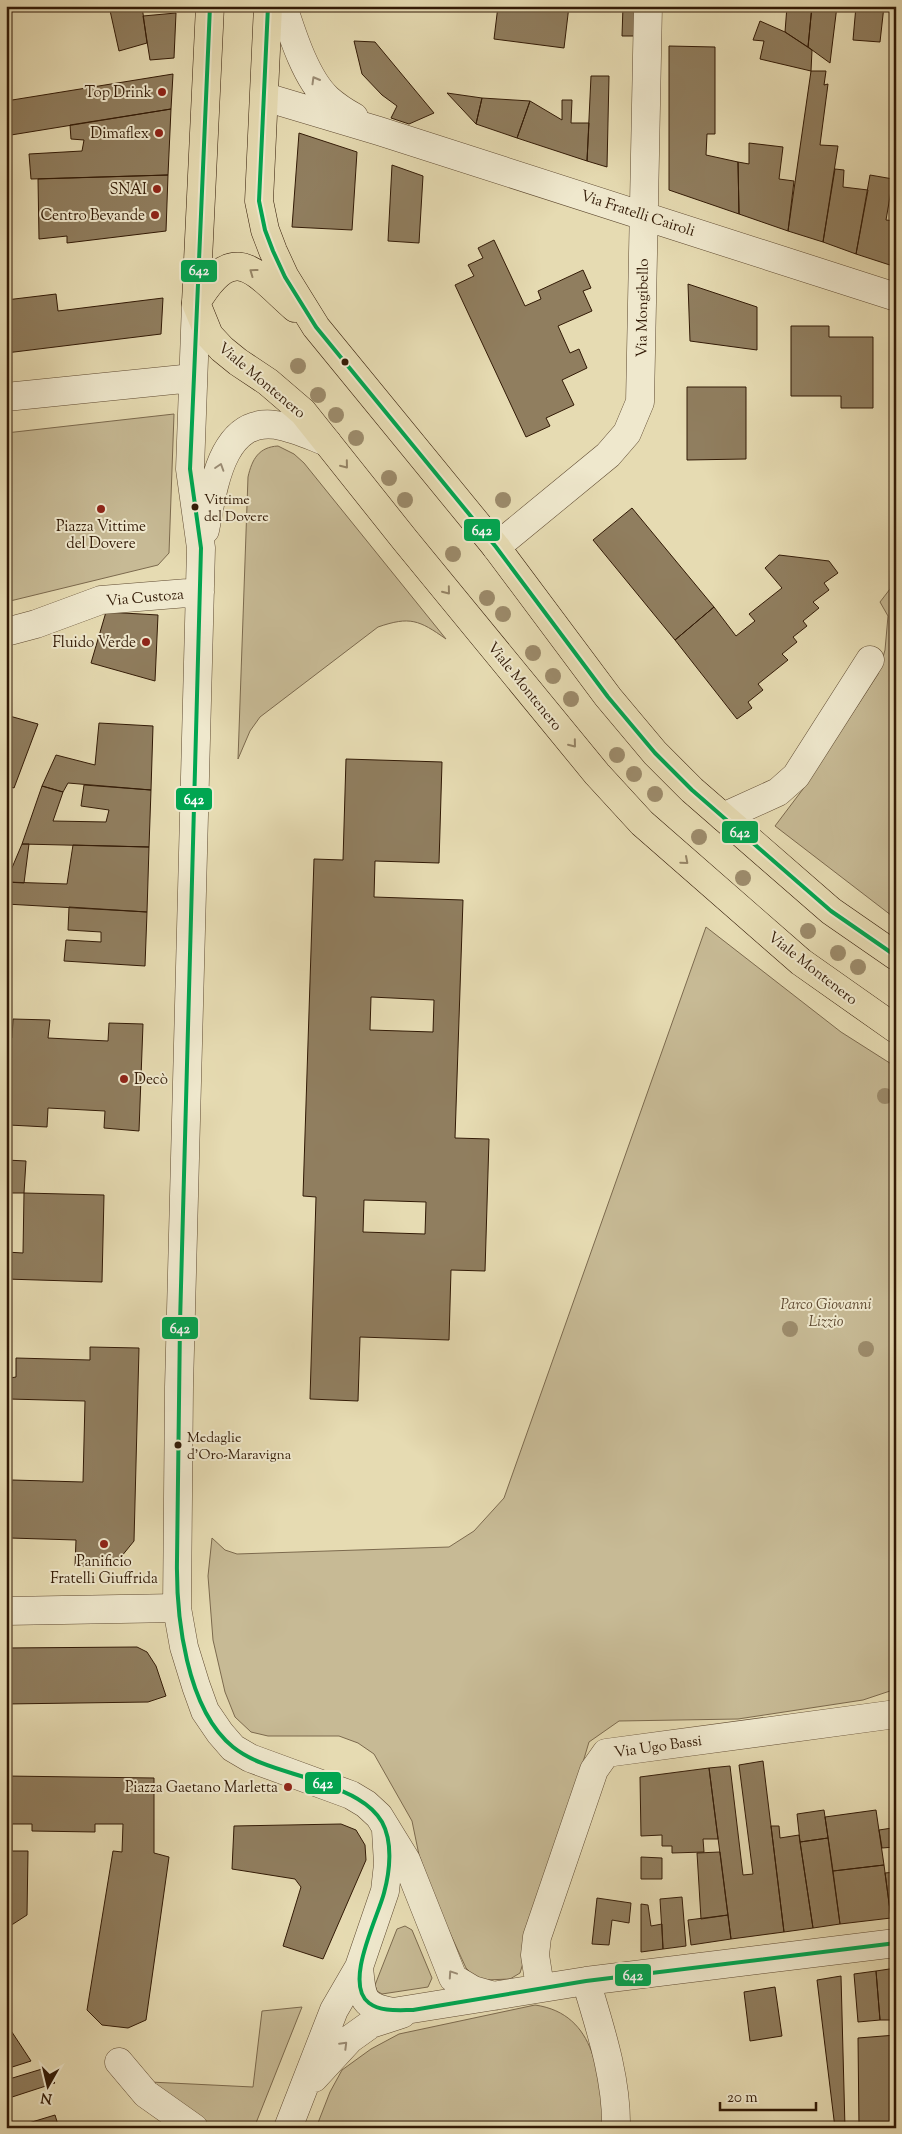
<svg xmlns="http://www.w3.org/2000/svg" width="902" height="2134" font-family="'Sorts Mill Goudy',serif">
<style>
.green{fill:#c7ba95;stroke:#7c6a4e}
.building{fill:#907e5f;stroke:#321a06;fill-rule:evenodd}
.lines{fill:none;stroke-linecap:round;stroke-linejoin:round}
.minor-casing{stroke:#5f4a31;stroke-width:29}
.major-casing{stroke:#321a06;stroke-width:29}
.minor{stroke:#efe8cd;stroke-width:28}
.major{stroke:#e6dbb2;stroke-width:28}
.bus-1-casing{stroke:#efe8cd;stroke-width:8}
.bus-1{stroke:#00a651;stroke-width:4}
.tree{fill:#9c8b6b}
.oneway{stroke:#9a8b73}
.oneway2{stroke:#958465}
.poi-dot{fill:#8f2418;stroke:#efe8cd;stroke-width:2}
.bus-dot{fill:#321a06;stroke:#efe8cd;stroke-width:2}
.labels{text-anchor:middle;stroke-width:4;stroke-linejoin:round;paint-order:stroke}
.bus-label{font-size:14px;fill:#321a06;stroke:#efe8cd;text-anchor:start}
.poi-label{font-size:15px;fill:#321a06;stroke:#efe8cd;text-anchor:end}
.street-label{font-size:15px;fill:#321a06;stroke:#efe8cd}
.park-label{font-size:15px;font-style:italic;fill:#5f4a31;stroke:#efe8cd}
.line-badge{stroke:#efe8cd;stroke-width:2}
.badge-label{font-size:14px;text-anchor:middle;font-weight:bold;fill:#fff}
</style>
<rect width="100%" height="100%" fill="#e6dbb2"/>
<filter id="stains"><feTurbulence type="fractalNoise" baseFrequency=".004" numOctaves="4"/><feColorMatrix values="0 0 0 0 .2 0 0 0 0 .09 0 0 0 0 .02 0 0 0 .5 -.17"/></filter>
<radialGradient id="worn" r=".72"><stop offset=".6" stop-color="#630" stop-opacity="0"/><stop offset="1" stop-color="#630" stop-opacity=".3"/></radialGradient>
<path class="green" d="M174 414 169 553 158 565 6 602V433Z
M278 446 294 454 304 463 446 639C419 620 410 616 378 627L260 717 250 731 238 759 248 477C252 459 259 447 278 446Z
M893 449 896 450V919L775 826 803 789 878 674 885 650 888 616 880 602 890 589Z
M706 927 841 1032 896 1067V1689L863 1700 738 1719 619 1721 589 1742 520 1973 510 1979 485 1980 474 1976 466 1968 438 1907 419 1855 412 1821 374 1754 358 1743 339 1736H268L251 1732 235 1717 225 1692 213 1640 208 1576 212 1538 225 1550 237 1554 449 1547 474 1531 504 1498Z
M405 1926 412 1930 432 1978 428 1987 382 1994 377 1991 375 1985 397 1929Z
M535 2005C598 2014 599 2078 605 2128H316L330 2092 342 2070 371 2049 399 2034Z
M302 2007 254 2128H205L150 2082 253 2087 262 2011Z"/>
<path class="building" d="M109 6H142L147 43 119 51Z
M498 6H569L564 48 494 39Z
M623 6H640L639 36H622Z
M787 6H812L808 47 785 32Z
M812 6H837L830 63 808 47Z
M856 6H884L880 42 853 40Z
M176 13 174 58 150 60 143 16Z
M760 21 785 32 812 50 811 71 760 59 764 41 753 40Z
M354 41 375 42 434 113 409 124 391 118 397 106 382 95 362 74Z
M669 46 715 47V134H707L706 155 738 162 739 214 669 190Z
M811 71H826L824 85 828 84 820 145 838 146 823 242 788 231Z
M173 74 171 109 11 135 6 101Z
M591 76H609L607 167 587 161Z
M447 93 482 98 476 124Z
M482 98 530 101 517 138 476 124Z
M562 100H572L571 123H589L587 161 517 138 530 101 562 120Z
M6 102 11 135H6Z
M171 109 168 175 31 179 29 154 82 151 84 140 71 139 70 125Z
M299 133 357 152 352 230 292 227Z
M749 143 783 147 779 179 794 181 788 231 739 214 738 162 749 164Z
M392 165 423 176 419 243 388 241Z
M835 169 844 170 843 187 868 190 856 254 823 242Z
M168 175 166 231 67 243V236L39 239 38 179Z
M870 175 893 179 886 220 896 221V267L856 254Z
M494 240 525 306 541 299 538 291 583 270 591 288 583 291 592 311 558 326 570 353 579 349 587 368 562 380 574 405 546 418 550 426 526 437 455 285 474 276 468 265 483 258 478 248Z
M688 284 757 307V350L690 341Z
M56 294 58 311 163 298 161 334 6 353V300Z
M791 326H829V337H873V408H841V396H791Z
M687 387H746V459L687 460Z
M632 508 714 607 675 640 593 540Z
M779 555 829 561 838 573 824 583 829 590 813 602 819 608 803 621 807 626 793 637 797 642 782 654 788 660 758 684 763 690 748 702 752 708 737 719 675 640 714 607 736 636 755 621 749 614 782 588 765 568Z
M106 612 158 615 155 681 91 663Z
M6 715 38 724 14 788 6 785Z
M99 723 153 726 151 790 68 783 63 792 42 786 56 755 95 765Z
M346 759 442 762 439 863 375 861 374 897 463 900 455 1138 489 1139 485 1271 451 1270 449 1340 360 1337 358 1401 310 1399 316 1197 303 1196 314 859 343 860ZM371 997 434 1000 433 1032 370 1030ZM364 1200 426 1202 425 1234 363 1232Z
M84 785 151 790 149 847 22 844 42 786 63 792 53 821 106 822 109 810 81 806Z
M22 844H29L24 883 6 882Z
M73 845 149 847 147 912 6 904V882L67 884Z
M69 907 147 912 145 966 64 961 66 940 101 942V932L68 930Z
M13 1019 50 1020 48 1038 108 1041 109 1023 143 1024 139 1131 104 1128 105 1111 48 1108 47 1127 9 1125 10 1108H6V1038H12Z
M6 1160 26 1161 24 1193H6Z
M24 1193 104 1195 102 1282 6 1279V1252L23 1253Z
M90 1347 139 1348 134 1541 121 1557 105 1566H75L76 1540 10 1538 12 1480 83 1482 85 1401 9 1399 10 1378 16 1377V1358L90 1360Z
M137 1647 147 1652 156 1666 166 1696 148 1702 6 1704V1648Z
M763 1761 784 1932 731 1939 709 1768 730 1766 743 1875 753 1874 739 1765Z
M709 1768 718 1839H703L704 1852 672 1853V1846H662V1835L641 1836 640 1777Z
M6 1776 154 1778V1853L169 1857 146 2020 128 2028 102 2025 87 2010 113 1851 122 1852 123 1824H95V1832L32 1831V1824H12V1851H28L27 1915 10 1926 6 1923Z
M824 1810 828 1838 800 1842 797 1814Z
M876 1810 884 1865 833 1871 825 1817Z
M341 1824 356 1830 365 1845 366 1860 323 1959 283 1946 301 1887 295 1879 232 1869 234 1826Z
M771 1826H779L780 1838 799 1835 813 1928 784 1932Z
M892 1828 895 1847 882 1848 879 1830Z
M828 1838 840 1924 813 1928 800 1842Z
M720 1852 728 1915 701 1919 697 1853Z
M641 1857 662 1858V1879H641Z
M884 1865 891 1918 840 1924 833 1871Z
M896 1872V1917L891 1918 885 1873Z
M682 1897 686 1946 663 1949 660 1899Z
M597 1898 631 1903 629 1923 612 1920 609 1945 592 1944Z
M641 1904 648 1905 651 1926 662 1924 663 1949 641 1952Z
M728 1915 731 1939 691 1945 688 1920Z
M896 1968V2020H880L876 1971Z
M876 1971 880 2020 858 2022 854 1974Z
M841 1976 845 2128H835L817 1980Z
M775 1987 782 2036 750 2041 744 1992Z
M6 2023 31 2061 6 2069Z
M896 2035V2128H859L858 2038Z
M42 2069 55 2083 6 2099V2080Z
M55 2115 59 2128H12Z"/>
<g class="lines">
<defs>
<path id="minor" d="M283 6C292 34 306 79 328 99 336 106 345 112 354 117
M265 97 379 131 896 297
M196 303 190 469 201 548 179 1387 177 1608 184 1647 196 1686 205 1711 220 1733 233 1748 250 1758 351 1795 366 1804 379 1816 406 1860 453 1978 473 1990 494 1996
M6 397 193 378
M205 530C213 492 220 417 276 425 294 428 311 436 327 442
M496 547 608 455 627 433 640 402 648 6
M6 632 36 624 101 600 200 592
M723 817 778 792 796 776 870 660
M6 1611 177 1608
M359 1967C362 1998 361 2006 393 2012L586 1981 896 1943
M586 1981C600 2028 617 2078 616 2128
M540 1987 535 1955 537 1937 594 1770 606 1753 896 1714
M119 2062 146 2094 194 2128
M314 2078 350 2039 371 2024 402 2014
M288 2128 334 2010 359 1967 385 1891 388 1864 386 1830"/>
<path id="major" d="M210 6 196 303 209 335 222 349 238 362 268 382 303 412 405 540 597 774 642 823 801 962 896 1029
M268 6 259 201 265 230 273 251 285 277 316 327 496 547 608 697 655 753 692 790 831 911 896 956
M196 303C235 239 253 271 295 308"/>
</defs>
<use href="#minor" class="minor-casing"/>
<use href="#major" class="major-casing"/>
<use href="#minor" class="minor"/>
<use href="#major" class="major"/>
<defs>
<path id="bus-1" d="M210 6 190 469 201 548 180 1323 177 1560C176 1616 186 1709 233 1747 258 1767 294 1772 324 1784 345 1792 370 1801 382 1822 393 1842 390 1871 384 1893 378 1917 343 1984 369 2003 381 2012 399 2010 413 2010L586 1981 896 1943
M268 6 259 201 265 230 273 251 285 277 316 327 496 547 608 697 655 753 692 790 831 911 896 956"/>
</defs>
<use href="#bus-1" class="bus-1-casing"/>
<use href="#bus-1" class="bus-1"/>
</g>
<g class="tree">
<circle cx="298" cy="366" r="8"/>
<circle cx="318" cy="395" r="8"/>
<circle cx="336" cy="415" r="8"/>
<circle cx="356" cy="438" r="8"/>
<circle cx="389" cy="478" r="8"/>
<circle cx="405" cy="500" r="8"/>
<circle cx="503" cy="500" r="8"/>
<circle cx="453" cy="554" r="8"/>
<circle cx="487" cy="598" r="8"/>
<circle cx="503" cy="614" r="8"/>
<circle cx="533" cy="653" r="8"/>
<circle cx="553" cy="676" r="8"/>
<circle cx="571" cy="699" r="8"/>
<circle cx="617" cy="755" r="8"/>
<circle cx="634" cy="774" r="8"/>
<circle cx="655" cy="794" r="8"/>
<circle cx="699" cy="837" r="8"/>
<circle cx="743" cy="878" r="8"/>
<circle cx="808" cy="931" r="8"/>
<circle cx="838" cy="953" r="8"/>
<circle cx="858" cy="967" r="8"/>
<circle cx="885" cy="1096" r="8"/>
<circle cx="790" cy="1329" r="8"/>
<circle cx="866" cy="1349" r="8"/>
</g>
<defs><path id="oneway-chevron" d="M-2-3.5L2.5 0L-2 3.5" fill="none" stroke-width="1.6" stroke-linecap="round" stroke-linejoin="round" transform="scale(1.25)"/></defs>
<g class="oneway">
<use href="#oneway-chevron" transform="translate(315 80) rotate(-120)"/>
<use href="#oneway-chevron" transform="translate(220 467) rotate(-72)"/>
<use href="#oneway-chevron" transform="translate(452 1974) rotate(-124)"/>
<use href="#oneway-chevron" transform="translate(344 2045) rotate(-45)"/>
</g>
<g class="oneway2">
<use href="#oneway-chevron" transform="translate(253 272) rotate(-144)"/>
<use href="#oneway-chevron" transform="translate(345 465) rotate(51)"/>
<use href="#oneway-chevron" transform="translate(447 591) rotate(51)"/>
<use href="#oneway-chevron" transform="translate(573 744) rotate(51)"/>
<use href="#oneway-chevron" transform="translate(685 861) rotate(41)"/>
</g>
<g class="poi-dot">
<circle cx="162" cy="92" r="5"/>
<circle cx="159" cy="133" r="5"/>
<circle cx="157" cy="189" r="5"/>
<circle cx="155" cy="215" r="5"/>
<circle cx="101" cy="509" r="5"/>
<circle cx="146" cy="642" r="5"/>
<circle cx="124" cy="1079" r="5"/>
<circle cx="104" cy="1544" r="5"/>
<circle cx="288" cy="1787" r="5"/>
</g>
<g class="bus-dot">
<circle cx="345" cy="362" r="4.5"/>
<circle cx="195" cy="507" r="4.5"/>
<circle cx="178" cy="1445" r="4.5"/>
</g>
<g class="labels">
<g class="bus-label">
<text x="204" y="504">Vittime<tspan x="204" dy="17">del Dovere</tspan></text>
<text x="187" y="1442">Medaglie<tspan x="187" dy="17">d'Oro-Maravigna</tspan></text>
</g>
<g class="poi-label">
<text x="152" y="97">Top Drink</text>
<text x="149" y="138">Dimaflex</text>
<text x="147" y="194">SNAI</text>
<text x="145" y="220">Centro Bevande</text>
<text x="101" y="531" text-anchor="middle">Piazza Vittime<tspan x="101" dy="17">del Dovere</tspan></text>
<text x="136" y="647">Fluido Verde</text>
<text x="134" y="1084" text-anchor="start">Decò</text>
<text x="104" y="1566" text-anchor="middle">Panificio<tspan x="104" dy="17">Fratelli Giuffrida</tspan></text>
<text x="278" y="1792">Piazza Gaetano Marletta</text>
</g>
<g class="street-label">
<text transform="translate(638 213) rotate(18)" y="5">Via Fratelli Cairoli</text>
<text transform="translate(642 308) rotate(-89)" y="5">Via Mongibello</text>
<text transform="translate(262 380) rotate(40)" y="5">Viale Montenero</text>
<text transform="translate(145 597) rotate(-5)" y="5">Via Custoza</text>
<text transform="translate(525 686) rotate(51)" y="5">Viale Montenero</text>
<text transform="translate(813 968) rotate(38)" y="5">Viale Montenero</text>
<text transform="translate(658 1746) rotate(-8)" y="5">Via Ugo Bassi</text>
</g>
<g class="park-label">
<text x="826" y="1309">Parco Giovanni<tspan x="826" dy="17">Lizzio</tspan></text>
</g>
</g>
<g class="line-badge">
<rect x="180" y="259" width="38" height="24" rx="5" fill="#00a651"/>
<rect x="463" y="518" width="38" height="24" rx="5" fill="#00a651"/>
<rect x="175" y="787" width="38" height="24" rx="5" fill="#00a651"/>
<rect x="721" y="820" width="38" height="24" rx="5" fill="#00a651"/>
<rect x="161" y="1316" width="38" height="24" rx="5" fill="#00a651"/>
<rect x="304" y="1771" width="38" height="24" rx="5" fill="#00a651"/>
<rect x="614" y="1963" width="38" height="24" rx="5" fill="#00a651"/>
</g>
<g class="badge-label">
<text x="199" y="275">642</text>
<text x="482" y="535">642</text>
<text x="194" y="804">642</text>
<text x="740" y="837">642</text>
<text x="180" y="1333">642</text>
<text x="323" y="1788">642</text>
<text x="633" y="1980">642</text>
</g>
<rect width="902" height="2134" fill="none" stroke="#e6dbb2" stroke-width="25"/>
<rect x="8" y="8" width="887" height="2119" fill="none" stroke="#321a06" stroke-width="2.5"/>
<rect x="12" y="12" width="877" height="2109" fill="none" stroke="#321a06"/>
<g transform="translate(48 2086) rotate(188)" stroke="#efe8cd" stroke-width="4" paint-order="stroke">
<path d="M0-4L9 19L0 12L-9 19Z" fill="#321a06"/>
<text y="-8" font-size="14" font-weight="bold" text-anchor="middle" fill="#321a06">N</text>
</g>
<path d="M720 2102v8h96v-8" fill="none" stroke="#321a06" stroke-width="2.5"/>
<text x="727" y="2102" font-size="15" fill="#321a06" stroke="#efe8cd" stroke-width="4" paint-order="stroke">20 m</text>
<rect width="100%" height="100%" filter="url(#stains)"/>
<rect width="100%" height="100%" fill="url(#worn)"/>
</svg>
